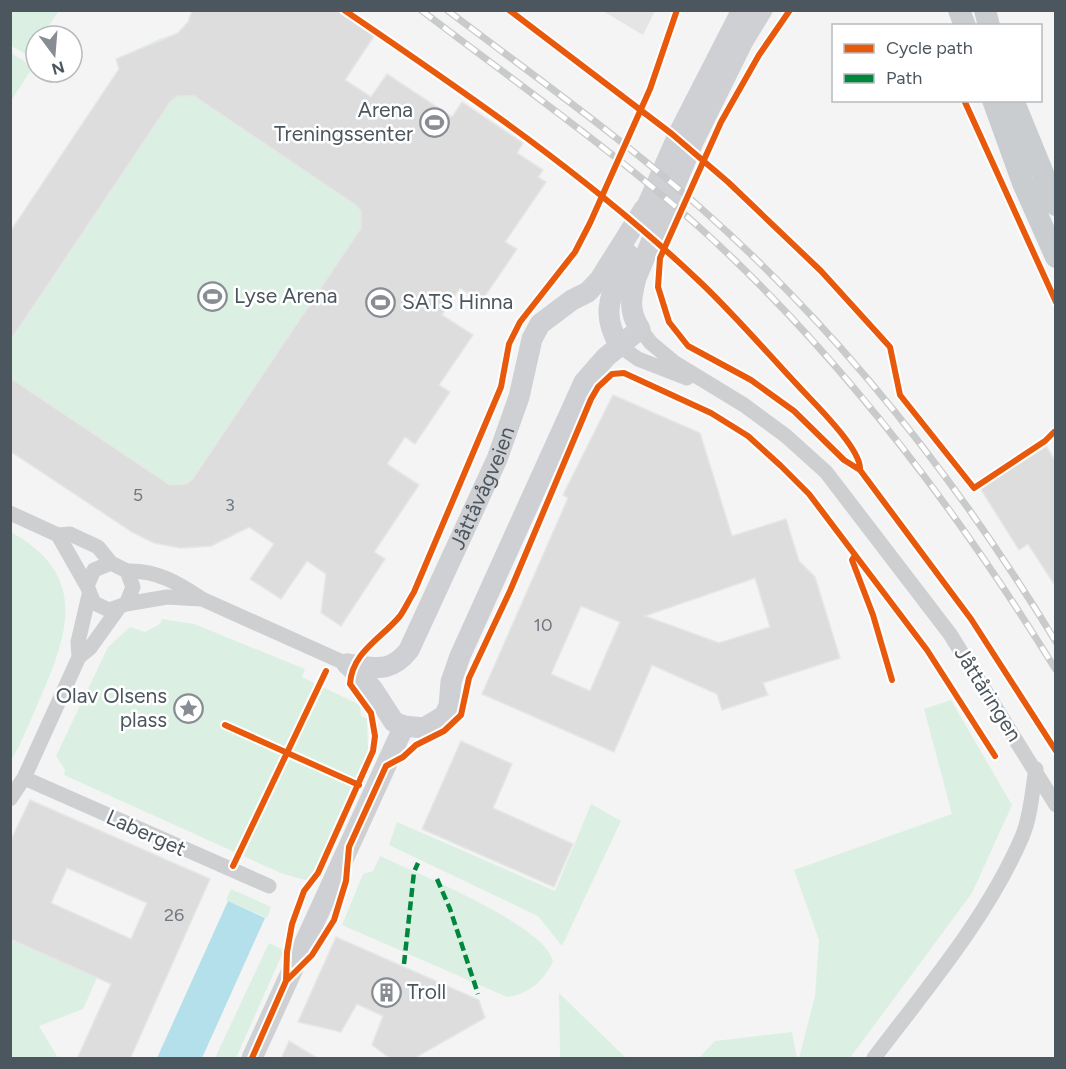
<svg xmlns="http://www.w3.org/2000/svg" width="1066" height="1069" font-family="Figtree,sans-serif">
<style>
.education{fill:#e6e5e5}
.green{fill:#dbf0e3}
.water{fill:#b3e0ea}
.building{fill:#ddddde;stroke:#e5e6e6;stroke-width:1.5;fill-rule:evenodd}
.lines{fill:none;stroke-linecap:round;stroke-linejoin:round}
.street{stroke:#cecfd1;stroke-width:15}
.secondary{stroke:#ced0d3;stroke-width:21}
.primary{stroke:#cacdcf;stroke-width:22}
.rail-casing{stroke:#c9cacb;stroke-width:7}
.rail{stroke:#fff;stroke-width:4.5;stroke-dasharray:14;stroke-linecap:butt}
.quiet{stroke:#00873e;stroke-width:4.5;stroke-dasharray:9 4.5;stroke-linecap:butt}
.cycleway-casing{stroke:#fff;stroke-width:10}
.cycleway{stroke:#e8590c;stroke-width:6}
.labels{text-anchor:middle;stroke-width:5;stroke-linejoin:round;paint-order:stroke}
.number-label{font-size:18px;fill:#717880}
.poi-label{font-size:21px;fill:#4c565f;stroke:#fff;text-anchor:start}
.street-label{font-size:21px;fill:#4c565f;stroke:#fff}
</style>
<rect width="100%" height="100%" fill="#f4f4f4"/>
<path class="education" d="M603 11H655L643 35Z"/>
<path class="green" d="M11 10 59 11 41 36H36V44L28 55 11 46Z
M178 35 388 154 260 519C192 568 158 550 95 507 67 488 39 470 11 451V232L132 52 161 38Z
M11 53 24 61 31 70 11 101Z
M11 532C85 573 71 628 42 694 32 717 23 740 11 761Z
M162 619 194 624 305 669 302 677 360 705 361 716 367 719 368 750 313 882 283 874 64 775 65 770 56 756 108 647 130 627 145 632 160 624Z
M951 700 1012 805 972 893 850 1058H799L815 996 819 940 794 870 952 814 924 709Z
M591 804 621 821 562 946 538 916 389 845 397 822 555 891Z
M380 856C416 873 545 925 553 961 544 981 529 994 507 997L342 925 363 874 373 871Z
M231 889 271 907 267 918 226 900Z
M11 940 99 973 83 1009 39 1026 58 1058H11Z
M269 943 284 950 236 1058H215Z
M559 993 626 1058H560Z
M792 1032 797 1058H699L715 1041Z"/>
<path class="water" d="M228 901 265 918 202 1058H157Z"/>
<path class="building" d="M192 10H336L374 36 345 80 371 97 387 74 452 117 462 102 523 143 517 153 543 170 538 177 546 182 505 242 517 249 481 302 460 288 442 315 473 335 439 385 450 392 415 444 405 437 387 464 419 485 374 552 385 559 341 626 321 613 326 574 307 561 281 599 250 579 274 544 249 527 211 546 180 548 154 543 132 532 10 451V378L170 485 186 484 192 480 361 228V212L357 206 194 96H178L171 101 10 341V232L119 69 116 59 178 33 188 22Z
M613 395 700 433 732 536 786 519 799 561 815 577 840 658 763 683 768 695 722 710 717 694 652 665 614 752 482 694 568 498 563 495ZM755 578 770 627 719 643 645 616ZM581 606 620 622 590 691 551 674Z
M1046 446 1056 462V587L1028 544 1019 550 980 488Z
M461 741 512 764 493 808 573 844 554 887 422 829Z
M30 800 210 879 130 1059H77L111 984 10 939V842ZM67 868 147 903 131 939 51 903Z
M336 937 479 1000 485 1018 413 1059H391L372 1045 383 1016 357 1004 341 1032 298 1022Z
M289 1041 319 1059H281Z"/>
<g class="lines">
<path class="street" d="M640 329 651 343 675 363 744 405 786 436 826 472 950 634 1056 805
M620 346 638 359 687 378
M10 513 58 535 70 534 98 547 111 563 127 571 133 587 126 604 109 610 94 603 87 586 94 570 111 563
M58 535 87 586
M127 571C157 570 178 583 202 599L347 664
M126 604 167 597 201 599
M79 657 90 648 118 609
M24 778 269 886
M10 799 24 778 79 657 78 642 89 595
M874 1058C927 988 987 918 1022 837 1031 816 1032 791 1036 769"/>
<g class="secondary">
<path d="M640 222 680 131 742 10"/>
<path d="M620 346C597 309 615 290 628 254"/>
<path d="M347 664 372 688 394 722 404 726 424 728 444 716 449 706 451 682 460 656 584 382 606 357 640 329C628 311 631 298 636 278L694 140 743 41 762 10"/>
<path id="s1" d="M347 664C374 667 389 675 409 650L497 459 519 397 532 339 540 324 572 300 588 292 600 279 644 209"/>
<path d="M252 1058 404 726"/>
</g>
<path class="primary" d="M959 10 965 26
M985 10 989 26
M993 100 1023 183 1056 257
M1013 100 1056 205"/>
<defs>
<path id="rail" d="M421 10C514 81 611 149 699 227 840 354 956 508 1056 670
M447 10C534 76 623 139 704 211 843 334 960 484 1056 642"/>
</defs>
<use href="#rail" class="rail-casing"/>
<use href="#rail" class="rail"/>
<path class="quiet" d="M437 879 450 909 478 994
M404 964 414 872 418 863"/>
<defs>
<path id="cycleway" d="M344 10C466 93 592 179 699 281 735 315 768 354 802 390 816 405 862 450 860 470
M509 10 672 134 728 182 821 271 890 347 900 395 974 488 1045 441 1054 432
M790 10 759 55 721 122 660 258 658 287 669 322 688 346 751 380 794 411 844 460 860 470 971 619 1056 751
M964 100 1056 302
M854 557 852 560 873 615 892 680
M225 725 359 785
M233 866 326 671
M286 981 287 952 292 924 304 891 318 873 373 751 375 736 371 713 350 684C352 652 381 639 400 616 405 609 409 600 414 592L501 387 509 344 520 322 575 252 590 223 650 89 677 10
M252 1058 286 981 312 955 334 920 346 881 349 847 386 766 403 757 416 745 444 731 461 715 469 678 510 591 591 399 598 387 612 374 624 373 711 413 748 436 781 466 809 494 927 650 995 756"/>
</defs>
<use href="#cycleway" class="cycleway-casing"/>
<use href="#cycleway" class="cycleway"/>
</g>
<defs>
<symbol id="stadium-ring" viewBox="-11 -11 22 22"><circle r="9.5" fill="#fff" stroke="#878d93" stroke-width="1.5"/><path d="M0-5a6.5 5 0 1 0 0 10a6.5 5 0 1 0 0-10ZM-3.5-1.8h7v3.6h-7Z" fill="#878d93"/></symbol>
<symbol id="sight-ring" viewBox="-11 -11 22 22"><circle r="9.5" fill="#fff" stroke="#878d93" stroke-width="1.5"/><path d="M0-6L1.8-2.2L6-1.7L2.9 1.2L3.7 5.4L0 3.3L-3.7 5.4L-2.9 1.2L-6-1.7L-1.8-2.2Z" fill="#878d93"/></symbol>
<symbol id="building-ring" viewBox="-11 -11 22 22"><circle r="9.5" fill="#fff" stroke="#878d93" stroke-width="1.5"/><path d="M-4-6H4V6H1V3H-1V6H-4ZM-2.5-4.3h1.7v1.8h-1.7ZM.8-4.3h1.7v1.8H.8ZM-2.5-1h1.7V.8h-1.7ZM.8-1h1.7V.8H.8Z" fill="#878d93"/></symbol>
</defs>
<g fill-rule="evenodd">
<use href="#stadium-ring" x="418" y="106" width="33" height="33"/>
<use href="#stadium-ring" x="196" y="280" width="33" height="33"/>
<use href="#stadium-ring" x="364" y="286" width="33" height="33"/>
<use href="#sight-ring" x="172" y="692" width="33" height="33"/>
<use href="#building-ring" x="370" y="976" width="33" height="33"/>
</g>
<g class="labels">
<g class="number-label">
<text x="138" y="501">5</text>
<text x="230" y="511">3</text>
<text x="543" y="631">10</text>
<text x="174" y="921">26</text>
</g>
<g class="poi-label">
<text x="413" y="117" text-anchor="end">Arena<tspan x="413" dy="24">Treningssenter</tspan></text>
<text x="234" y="303">Lyse Arena</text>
<text x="402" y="309">SATS Hinna</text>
<text x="167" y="703" text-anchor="end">Olav Olsens<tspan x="167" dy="24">plass</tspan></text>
<text x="407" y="999">Troll</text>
</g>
<g class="street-label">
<text dy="7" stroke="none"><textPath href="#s1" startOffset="246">Jåttåvågveien</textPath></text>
<text transform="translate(988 694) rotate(58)" y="7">Jåttåringen</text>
<text transform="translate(146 833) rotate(24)" y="7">Laberget</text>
</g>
</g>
<rect width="1066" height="1069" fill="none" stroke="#4c565f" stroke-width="24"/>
<rect x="832" y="24" width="210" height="78" fill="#ffffff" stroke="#b7bbbf" stroke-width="1.5"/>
<rect x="844" y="44" width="30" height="9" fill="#e8590c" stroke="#b7bbbf" stroke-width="1.5"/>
<text x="886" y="54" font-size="18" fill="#4c565f">Cycle path</text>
<rect x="844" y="74" width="30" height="9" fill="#00873e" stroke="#b7bbbf" stroke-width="1.5"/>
<text x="886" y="84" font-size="18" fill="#4c565f">Path</text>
<g transform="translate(54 54) rotate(164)"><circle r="28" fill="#ffffff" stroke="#b7bbbf" stroke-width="1.5"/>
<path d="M0-4.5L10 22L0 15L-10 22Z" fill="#878d93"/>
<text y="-9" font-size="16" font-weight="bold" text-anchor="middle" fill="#4c565f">N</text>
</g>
</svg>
